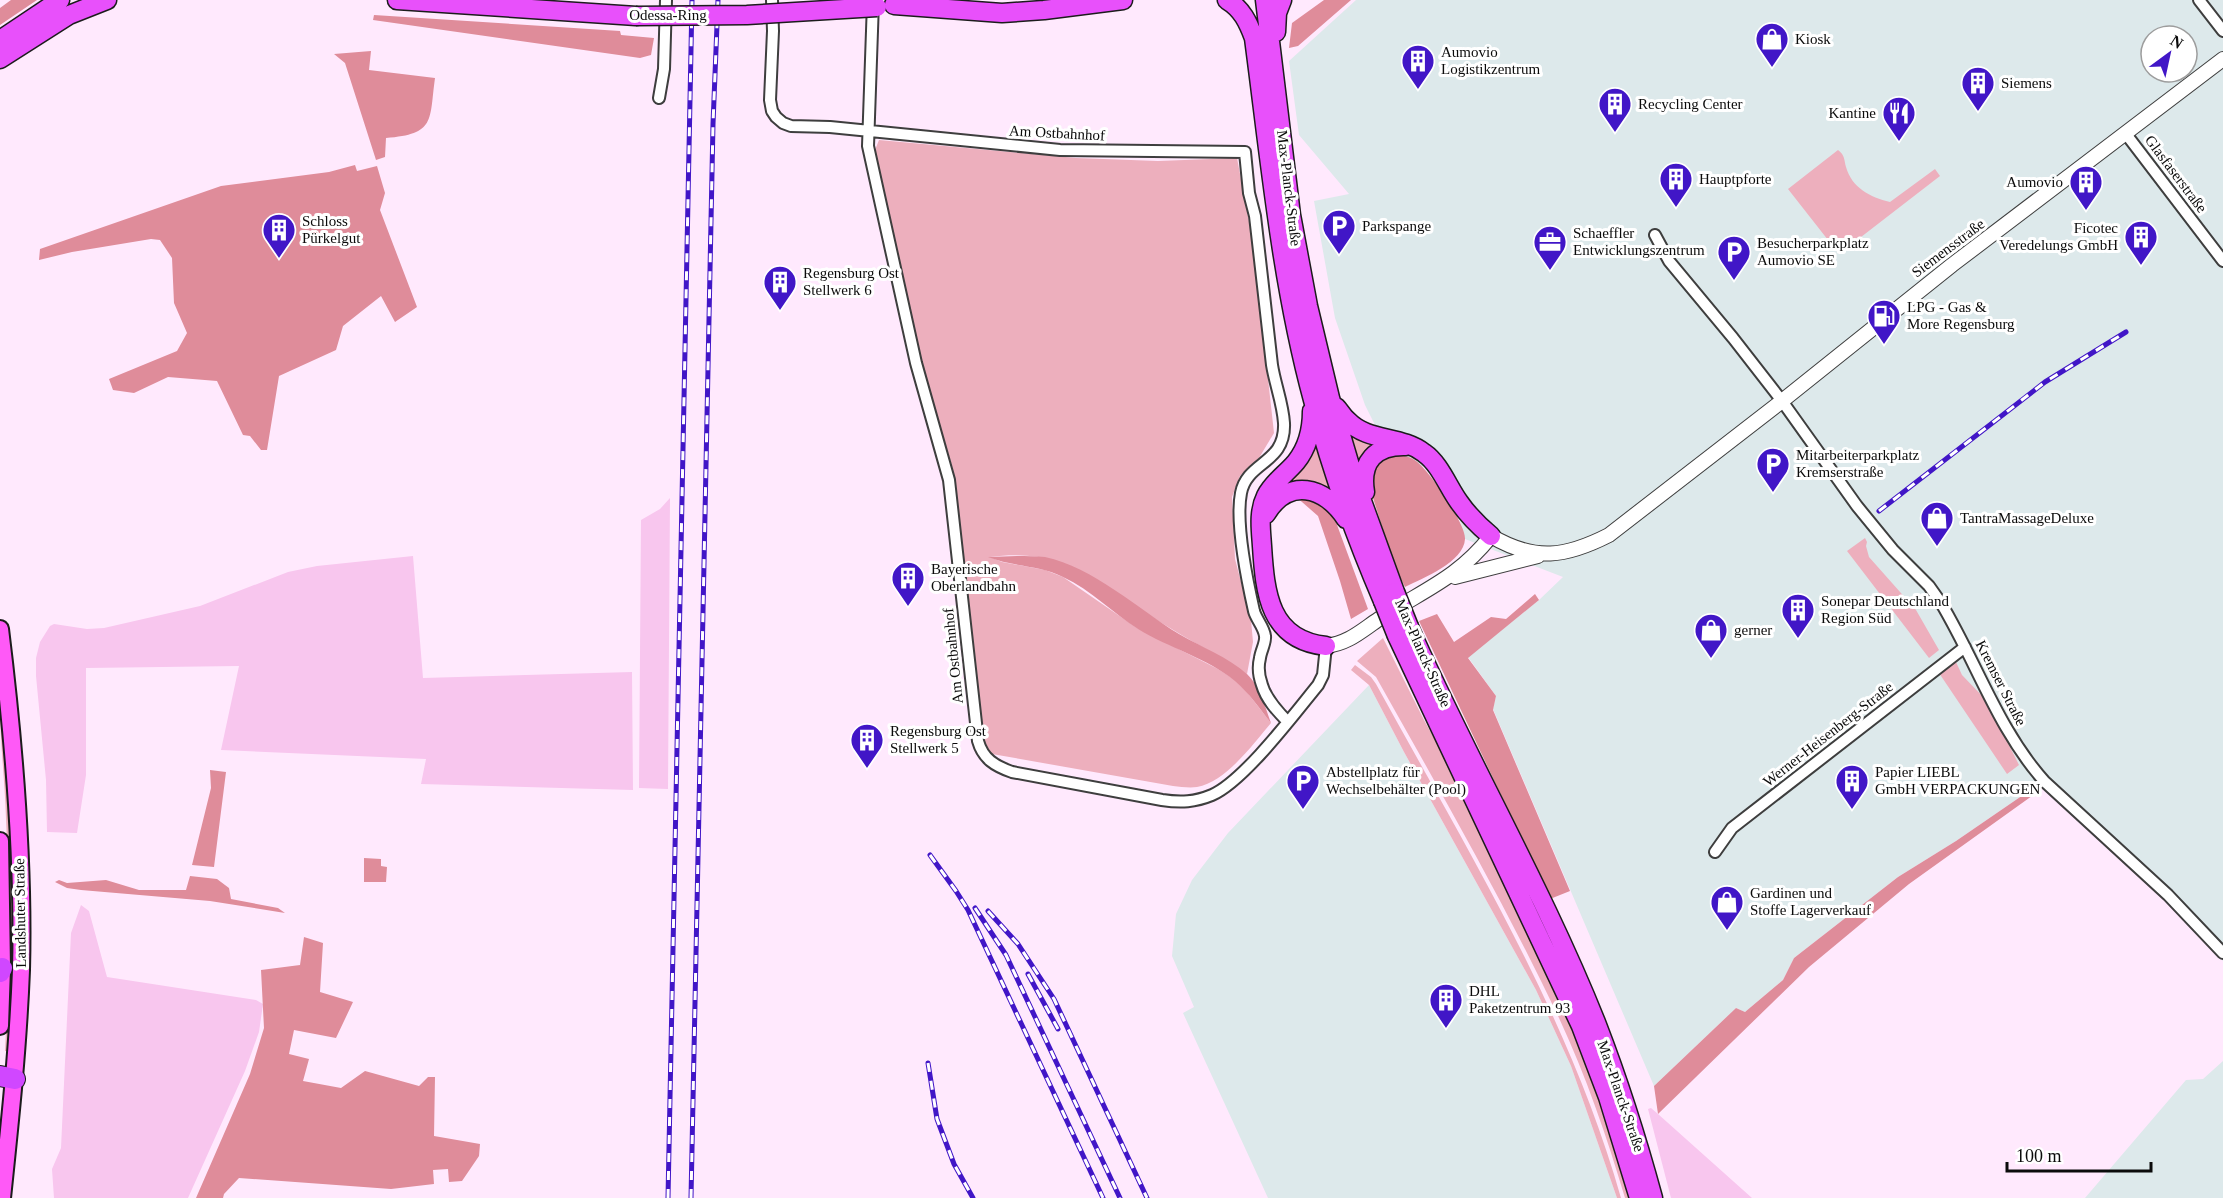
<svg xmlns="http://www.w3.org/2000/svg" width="2223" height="1198" font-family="'Times New Roman',serif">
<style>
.industrial{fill:#dde9eb;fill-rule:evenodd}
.farmland{fill:#f8c6ee}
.green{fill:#edafbd}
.forest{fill:#df8c9a}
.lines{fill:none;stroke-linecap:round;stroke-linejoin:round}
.minor-casing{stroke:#3e3e3e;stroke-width:14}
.tertiary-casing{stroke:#3e3e3e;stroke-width:16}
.primary-casing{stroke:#1c1c1c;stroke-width:20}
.trunk-casing{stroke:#1c1c1c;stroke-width:21}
.motorway-casing{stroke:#1c1c1c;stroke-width:22}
.minor{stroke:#fff;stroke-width:10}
.tertiary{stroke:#fff;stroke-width:14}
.primary{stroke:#ff59f7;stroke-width:16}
.trunk{stroke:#e850fb;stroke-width:18}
.motorway{stroke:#d047ff;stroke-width:20}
.rail-casing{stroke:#4116c7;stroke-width:5}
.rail{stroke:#fff;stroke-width:3;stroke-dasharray:9;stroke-linecap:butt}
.trunk-bridge-casing{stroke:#1c1c1c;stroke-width:21;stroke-linecap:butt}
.trunk-bridge{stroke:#e850fb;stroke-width:18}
.labels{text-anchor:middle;stroke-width:6;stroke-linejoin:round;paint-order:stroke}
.street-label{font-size:15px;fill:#0b0b0b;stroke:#fff}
.poi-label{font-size:15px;fill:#0b0b0b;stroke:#fff;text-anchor:start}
</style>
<rect width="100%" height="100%" fill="#ffe9fd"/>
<path class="industrial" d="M1356 0H2223V961L2170 905 2039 784 1956 841 1898 877 1794 958 1783 980 1745 1012 1736 1008 1654 1086 1493 709 1496 696 1468 657 1539 600 1563 577 1465 539 1460 521 1437 484 1424 467 1390 455 1365 405 1335 318 1314 201 1349 194 1299 135 1289 61ZM2151 36H2187V72H2151Z
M1369 685 1404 752 1536 990 1571 1066 1617 1198H1268L1183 1013 1194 1007 1172 956 1176 914 1192 880 1228 833Z
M2223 1061V1198H2085L2186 1080 2203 1079Z"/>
<path class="farmland" d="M670 498 668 789 639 788 641 520 660 509Z
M413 556 423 678 632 672 633 790 421 784 426 759 221 750 239 666 86 668V775L77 833 47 832 46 780 36 676V658L40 642 50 626 54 624 87 629 104 628 200 606 288 572 317 566Z
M81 905 89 911 107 977 256 1000 263 1004 259 1032 245 1071 188 1198H54L52 1169 61 1148 71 933Z
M1651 1108 1658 1114 1752 1198H1671L1648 1109Z"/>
<path class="green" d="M879 140 1076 158 1158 161 1237 158 1253 243 1274 433 1259 458 1240 476 1232 497 1235 559 1251 620 1253 642 1247 674C1219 656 1189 640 1160 622 1100 584 1068 547 990 557L1002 562 1045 570 1063 577 1137 628 1218 669 1235 680 1246 691 1271 723C1253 744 1226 782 1197 787 1190 788 1181 787 1173 786L992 754 985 745 980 729 952 466 922 365 875 150Z
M1838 150C1845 155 1844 160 1846 167 1852 188 1870 197 1890 202L1935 169 1940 176 1839 254 1788 189Z
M1349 430 1379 440 1359 465Z
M1316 440 1332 493 1288 488 1281 484Z
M1865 538 1867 542 1866 546 1869 557 1916 610 1939 650 1929 658 1847 551Z
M1383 638 1424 720 1449 765 1576 1028 1632 1198H1625C1607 1137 1586 1076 1559 1018 1504 902 1439 789 1376 677L1357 661Z
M1956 662 1962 675 1987 701 2019 765 2007 774 1939 673Z
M1355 665 1371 677 1376 684C1467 850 1569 1014 1621 1198H1617L1571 1066 1536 990 1404 752 1369 685 1351 670Z
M0 705 2 712 13 867 14 977 10 1051H5C9 974 10 896 6 819 5 781 0 743 0 705Z"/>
<path class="forest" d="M11 0H37L0 25V8Z
M1324 0H1351L1298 46 1289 48 1292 23Z
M374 15 620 31 621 35 654 38 651 55 640 58 373 20Z
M371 51 369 70 435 78C429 121 436 134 386 138L385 157 376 160 345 63 334 54Z
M355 165 357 171 377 166 385 193 380 210 417 307 395 322 381 296 343 326 336 350 279 376 267 450H261L250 436 243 435 217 381 168 377 134 393 113 390 109 379 177 351 187 333 174 303 172 258 160 240 151 239 72 252 39 260 40 249 221 186 329 172Z
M1390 455C1399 455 1408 455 1416 461 1429 470 1466 524 1465 539 1464 562 1423 578 1405 587L1394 565 1369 485 1379 460Z
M1294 495 1313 496 1333 514 1368 609 1351 619 1340 581 1318 516Z
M1017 556C1026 556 1036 556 1045 557 1093 567 1138 609 1179 634 1201 647 1228 657 1247 674 1260 686 1265 707 1271 723 1260 709 1249 693 1235 681 1207 658 1169 648 1138 629 1113 613 1091 590 1063 577 1040 565 1013 567 988 557Z
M1535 594 1539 600 1468 658 1496 696 1493 710 1570 891 1550 899 1419 621 1437 614 1454 642 1491 617 1506 619Z
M210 770 226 772 214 867 192 865 211 788Z
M2039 784 2043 788 1909 884 1809 967 1658 1114 1654 1086 1736 1008 1745 1012 1783 980 1794 958 1898 877 1956 841Z
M364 858 381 859V866L387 867 386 882H364Z
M190 876 217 879 229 888 231 899 278 908 285 913 210 901 81 890 67 888 55 882 59 880 67 883 106 880 139 890H186Z
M304 937 323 943 320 992 353 1002 336 1038 294 1030 289 1054 309 1059 303 1081 341 1088 365 1071 419 1086 428 1077H435L434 1136 480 1144 479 1156 462 1181 449 1182 448 1169 433 1170 434 1184 391 1189 239 1178 224 1194 223 1198H196L250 1074 264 1028 261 970 300 965Z"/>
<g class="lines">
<defs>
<path id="minor" d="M772 0 773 31 770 100 772 111 776 117 783 123 791 126 830 127 1060 150 1245 152 1249 193 1255 216C1261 265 1266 315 1272 365 1275 384 1283 404 1284 423 1286 464 1247 461 1241 493 1235 524 1247 580 1254 611 1256 619 1264 627 1265 636 1266 643 1261 650 1260 658 1258 666 1259 677 1262 685 1266 699 1277 711 1288 722
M2199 0 2223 31
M873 2 868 146 916 363 949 480 978 741C983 759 995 766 1012 772L1162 800C1181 803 1195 802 1212 795 1244 781 1295 713 1318 685L1323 675 1326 646
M659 98 664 69 666 0
M2126 134 2223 261
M1655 235 1669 261 1733 338 1782 401 1857 506 1893 550 1929 586 1941 603C1977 663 1998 730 2045 782L2168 895 2223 953
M1715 852 1732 828 1965 647"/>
<path id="tertiary" d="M1455 577 1538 556
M1326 646C1349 643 1361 631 1379 619 1423 590 1457 579 1491 536 1535 562 1566 557 1609 535L1782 401 1952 265 2223 59"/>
<path id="primary" d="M0 629C14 742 24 857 21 970 18 1047 10 1122 2 1198
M0 841 2 968 0 1026"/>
<path id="trunk" d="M397 0 636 16
M1227 0C1242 9 1248 22 1254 38 1270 159 1281 282 1313 400 1331 469 1355 536 1383 601
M1265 0 1291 215 1308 306 1330 398 1354 479 1395 592
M894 5 1002 13 1044 10 1123 0
M1276 32 1277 13 1282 0
M0 40 60 0
M0 59 69 15 107 0
M1336 407C1340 411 1343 417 1348 421 1368 442 1401 435 1424 453 1440 464 1448 487 1459 502 1468 515 1479 526 1491 536
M1312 411C1312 430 1308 447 1296 462 1286 474 1273 482 1266 496 1258 512 1261 530 1262 546 1265 593 1269 640 1326 646
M1365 492C1360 462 1375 445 1406 446
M1266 514C1288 477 1325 486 1346 519
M1409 627C1468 761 1543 889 1597 1025 1619 1082 1637 1139 1653 1198
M1397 636 1581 1026 1608 1097 1639 1198"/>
<path id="motorway" d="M0 972 2 968
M0 1076 15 1079"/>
</defs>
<use href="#minor" class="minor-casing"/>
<use href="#tertiary" class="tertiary-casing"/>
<use href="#primary" class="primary-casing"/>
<use href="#trunk" class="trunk-casing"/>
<use href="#motorway" class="motorway-casing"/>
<use href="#minor" class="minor"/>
<use href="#tertiary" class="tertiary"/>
<use href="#primary" class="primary"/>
<use href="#trunk" class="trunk"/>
<use href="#motorway" class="motorway"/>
<defs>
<path id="rail" d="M1879 511 2045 382 2126 332
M930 855 956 891 968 910 1103 1198
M975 908 1006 955 1120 1198
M988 911 1018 944 1054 999 1147 1198
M1028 974 1058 1029
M928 1063 937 1119 954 1164 973 1198
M668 1198 692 0
M691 1198 713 124 718 0"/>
</defs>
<use href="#rail" class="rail-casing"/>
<use href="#rail" class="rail"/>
<defs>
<path id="trunk-bridge" d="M636 16 747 15 877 7
M1395 592 1409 627
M1383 601 1397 636"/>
</defs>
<use href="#trunk-bridge" class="trunk-bridge-casing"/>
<use href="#trunk-bridge" class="trunk-bridge"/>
</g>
<defs>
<symbol id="shop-pin" viewBox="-11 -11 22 30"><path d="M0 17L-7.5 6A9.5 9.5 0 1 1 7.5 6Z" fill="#4116c7" stroke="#fff"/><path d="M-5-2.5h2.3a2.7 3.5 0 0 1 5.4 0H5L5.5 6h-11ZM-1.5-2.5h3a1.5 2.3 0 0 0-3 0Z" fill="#fff"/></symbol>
<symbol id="building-pin" viewBox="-11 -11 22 30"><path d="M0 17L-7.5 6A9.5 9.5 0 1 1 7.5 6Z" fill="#4116c7" stroke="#fff"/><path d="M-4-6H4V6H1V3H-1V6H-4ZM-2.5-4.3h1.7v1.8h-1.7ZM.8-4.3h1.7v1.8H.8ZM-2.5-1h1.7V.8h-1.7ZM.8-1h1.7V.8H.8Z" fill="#fff"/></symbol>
<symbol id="restaurant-pin" viewBox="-11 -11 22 30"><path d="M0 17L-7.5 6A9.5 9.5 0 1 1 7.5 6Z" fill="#4116c7" stroke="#fff"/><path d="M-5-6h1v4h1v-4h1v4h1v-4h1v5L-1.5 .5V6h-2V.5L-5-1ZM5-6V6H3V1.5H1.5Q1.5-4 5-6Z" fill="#fff"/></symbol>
<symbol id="parking-pin" viewBox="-11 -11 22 30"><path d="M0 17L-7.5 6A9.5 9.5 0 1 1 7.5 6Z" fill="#4116c7" stroke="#fff"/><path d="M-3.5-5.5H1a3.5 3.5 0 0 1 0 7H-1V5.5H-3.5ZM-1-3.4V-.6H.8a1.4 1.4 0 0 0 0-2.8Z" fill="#fff"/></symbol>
<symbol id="office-pin" viewBox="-11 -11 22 30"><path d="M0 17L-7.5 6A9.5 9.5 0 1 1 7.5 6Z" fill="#4116c7" stroke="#fff"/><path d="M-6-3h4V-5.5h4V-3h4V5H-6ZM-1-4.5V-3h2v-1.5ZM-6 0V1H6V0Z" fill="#fff"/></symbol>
<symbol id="fuel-pin" viewBox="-11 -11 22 30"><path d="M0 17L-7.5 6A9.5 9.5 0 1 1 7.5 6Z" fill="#4116c7" stroke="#fff"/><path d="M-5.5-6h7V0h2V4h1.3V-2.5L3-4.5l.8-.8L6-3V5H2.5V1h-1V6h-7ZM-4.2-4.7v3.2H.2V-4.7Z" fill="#fff"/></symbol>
</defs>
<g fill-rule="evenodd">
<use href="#shop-pin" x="1753" y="20" width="38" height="52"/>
<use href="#building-pin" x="1399" y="42" width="38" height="52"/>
<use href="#building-pin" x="1959" y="64" width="38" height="52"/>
<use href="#building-pin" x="1596" y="85" width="38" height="52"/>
<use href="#restaurant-pin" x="1880" y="94" width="38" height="52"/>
<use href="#building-pin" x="1657" y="160" width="38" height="52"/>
<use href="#building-pin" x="2067" y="163" width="38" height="52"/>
<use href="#parking-pin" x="1320" y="207" width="38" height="52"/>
<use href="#building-pin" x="260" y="211" width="38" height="52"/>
<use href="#building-pin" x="2122" y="218" width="38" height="52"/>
<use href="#office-pin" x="1531" y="223" width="38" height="52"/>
<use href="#parking-pin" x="1715" y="233" width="38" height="52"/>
<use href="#building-pin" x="761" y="263" width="38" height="52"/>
<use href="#fuel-pin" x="1865" y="297" width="38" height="52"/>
<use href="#parking-pin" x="1754" y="445" width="38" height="52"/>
<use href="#shop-pin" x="1918" y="499" width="38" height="52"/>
<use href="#building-pin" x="889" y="559" width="38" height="52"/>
<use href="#building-pin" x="1779" y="591" width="38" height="52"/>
<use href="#shop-pin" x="1692" y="611" width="38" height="52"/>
<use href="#building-pin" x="848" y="721" width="38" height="52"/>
<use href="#parking-pin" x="1284" y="762" width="38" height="52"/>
<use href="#building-pin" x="1833" y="762" width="38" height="52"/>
<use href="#shop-pin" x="1708" y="883" width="38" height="52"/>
<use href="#building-pin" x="1427" y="981" width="38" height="52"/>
</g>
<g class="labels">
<g class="street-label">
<text x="668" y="20">Odessa-Ring</text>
<text transform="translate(1057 133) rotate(3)" y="5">Am Ostbahnhof</text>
<text transform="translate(2176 174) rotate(53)" y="5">Glasfaserstraße</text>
<text transform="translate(1289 188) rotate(83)" y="5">Max-Planck-Straße</text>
<text transform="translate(1948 248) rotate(-37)" y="5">Siemensstraße</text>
<text transform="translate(1423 653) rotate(66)" y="5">Max-Planck-Straße</text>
<text transform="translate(953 656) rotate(-96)" y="5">Am Ostbahnhof</text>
<text transform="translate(2001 683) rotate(63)" y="5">Kremser Straße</text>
<text transform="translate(1828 734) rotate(-38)" y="5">Werner-Heisenberg-Straße</text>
<text transform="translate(20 913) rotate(-91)" y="5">Landshuter Straße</text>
<text transform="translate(1621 1096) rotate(71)" y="5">Max-Planck-Straße</text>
</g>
<g class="poi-label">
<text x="1795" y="44">Kiosk</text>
<text x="1441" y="57">Aumovio<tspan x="1441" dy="17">Logistikzentrum</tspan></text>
<text x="2001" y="88">Siemens</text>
<text x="1638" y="109">Recycling Center</text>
<text x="1876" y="118" text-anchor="end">Kantine</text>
<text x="1699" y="184">Hauptpforte</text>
<text x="2063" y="187" text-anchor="end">Aumovio</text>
<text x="302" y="226">Schloss<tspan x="302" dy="17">Pürkelgut</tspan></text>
<text x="1362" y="231">Parkspange</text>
<text x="2118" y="233" text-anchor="end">Ficotec<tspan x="2118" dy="17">Veredelungs GmbH</tspan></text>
<text x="1573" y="238">Schaeffler<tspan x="1573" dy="17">Entwicklungszentrum</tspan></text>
<text x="1757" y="248">Besucherparkplatz<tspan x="1757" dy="17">Aumovio SE</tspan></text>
<text x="803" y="278">Regensburg Ost<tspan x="803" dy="17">Stellwerk 6</tspan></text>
<text x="1907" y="312">LPG - Gas &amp;<tspan x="1907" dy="17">More Regensburg</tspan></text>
<text x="1796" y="460">Mitarbeiterparkplatz<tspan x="1796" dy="17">Kremserstraße</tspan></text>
<text x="1960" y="523">TantraMassageDeluxe</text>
<text x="931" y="574">Bayerische<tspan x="931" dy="17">Oberlandbahn</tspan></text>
<text x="1821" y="606">Sonepar Deutschland<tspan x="1821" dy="17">Region Süd</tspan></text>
<text x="1734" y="635">gerner</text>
<text x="890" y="736">Regensburg Ost<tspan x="890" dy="17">Stellwerk 5</tspan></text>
<text x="1326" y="777">Abstellplatz für<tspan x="1326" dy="17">Wechselbehälter (Pool)</tspan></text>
<text x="1875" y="777">Papier LIEBL<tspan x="1875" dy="17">GmbH VERPACKUNGEN</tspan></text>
<text x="1750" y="898">Gardinen und<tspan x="1750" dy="17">Stoffe Lagerverkauf</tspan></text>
<text x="1469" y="996">DHL<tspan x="1469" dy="17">Paketzentrum 93</tspan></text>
</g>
</g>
<g transform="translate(2169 54) rotate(33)"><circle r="28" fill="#ffffff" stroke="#9d9d9d" stroke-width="1.5"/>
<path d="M0-4.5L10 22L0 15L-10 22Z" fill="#4116c7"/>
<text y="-9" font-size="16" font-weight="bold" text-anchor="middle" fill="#0b0b0b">N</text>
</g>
<path d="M2007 1162v9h144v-9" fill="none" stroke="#0b0b0b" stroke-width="3"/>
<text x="2016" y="1162" font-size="18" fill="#0b0b0b" stroke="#ffffff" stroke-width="4.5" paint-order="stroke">100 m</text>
</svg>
